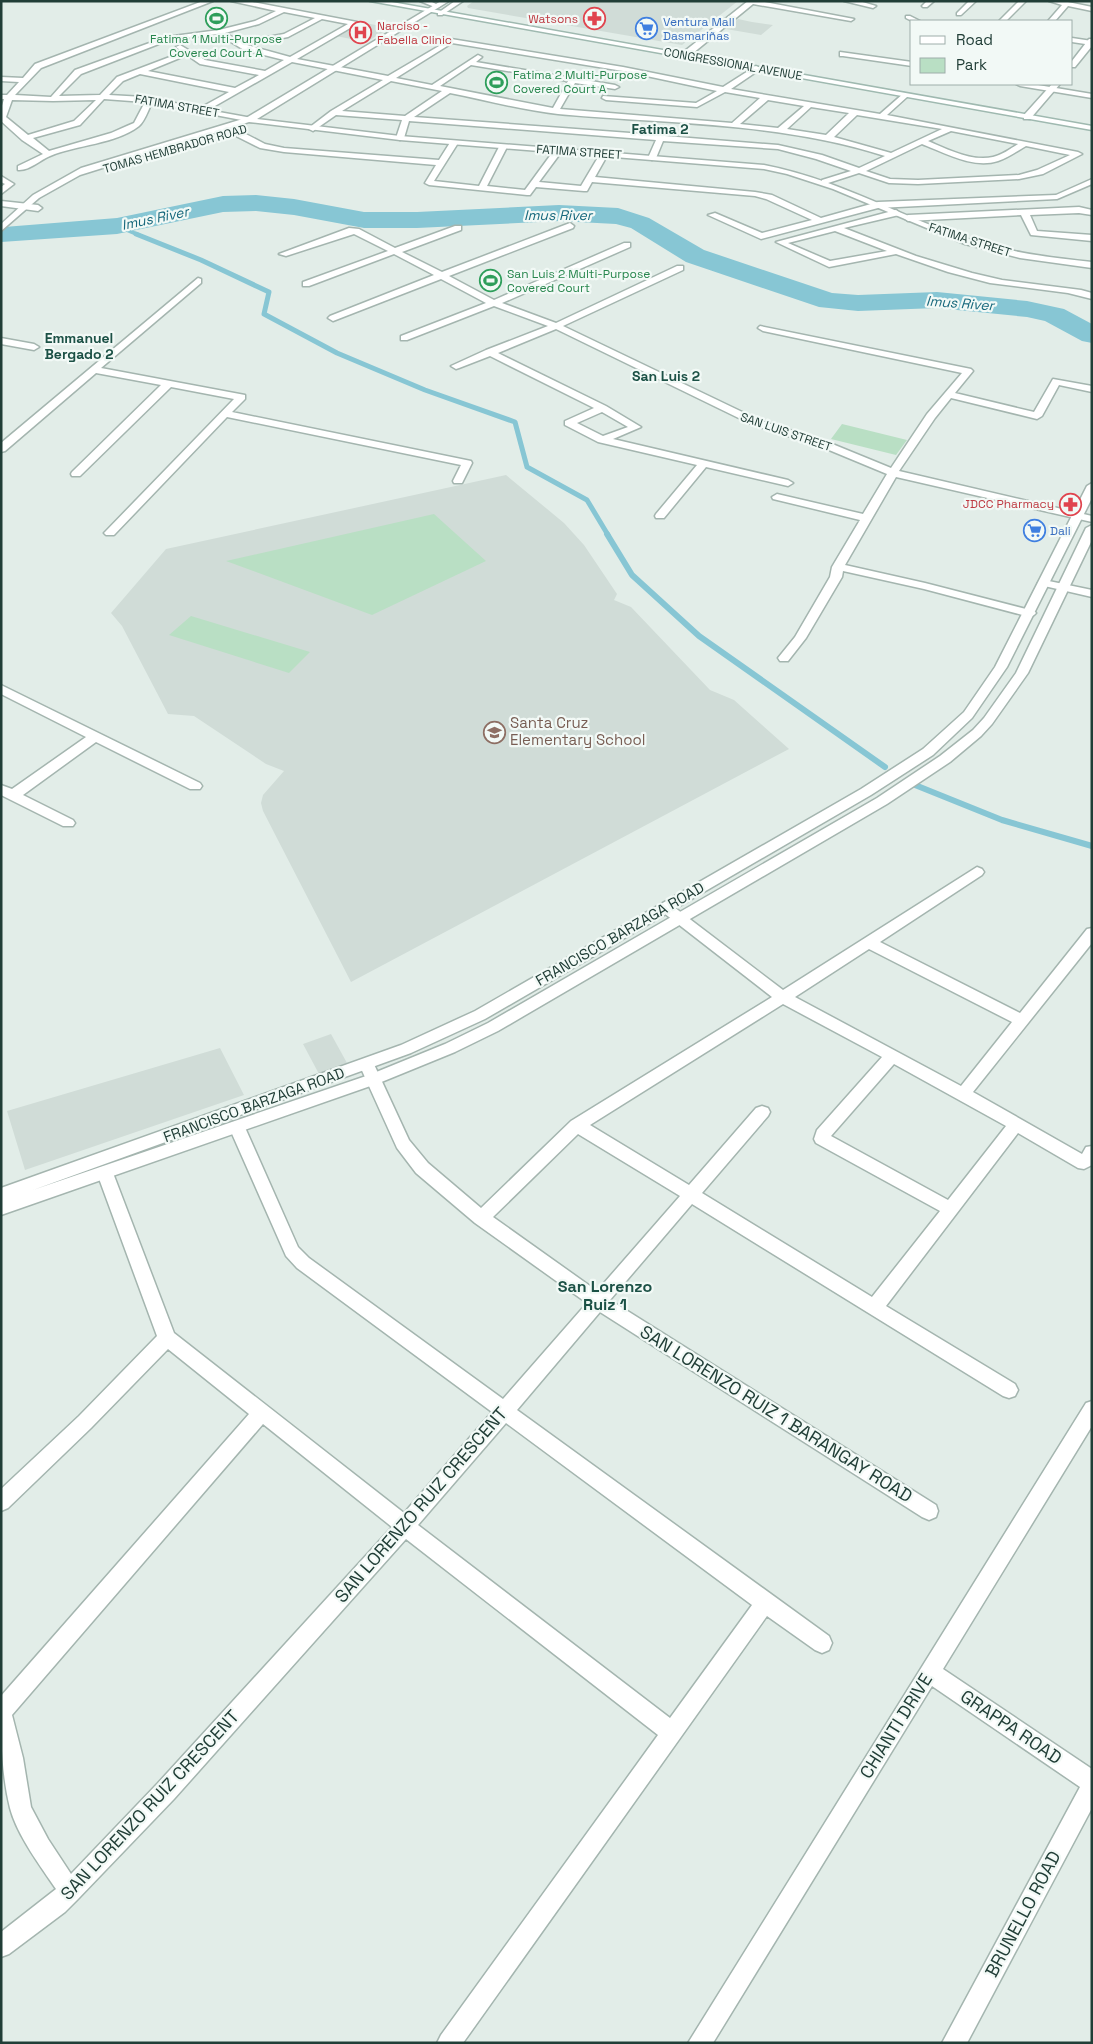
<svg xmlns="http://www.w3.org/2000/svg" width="1093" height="2044" font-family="'Space Grotesk',sans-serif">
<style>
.built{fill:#d0dcd7}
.green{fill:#b9dfc4}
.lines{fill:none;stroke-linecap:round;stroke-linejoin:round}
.stream-far2{stroke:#87c6d4;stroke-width:4}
.stream-far1{stroke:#87c6d4;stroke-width:5}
.stream{stroke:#87c6d4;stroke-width:6}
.river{fill:#87c6d4;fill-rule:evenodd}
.minor-casing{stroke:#a4b5af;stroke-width:3}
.tertiary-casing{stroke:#a4b5af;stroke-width:3}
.secondary-casing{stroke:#9fb9b0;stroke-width:3}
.minor{fill:#fff;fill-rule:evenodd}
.tertiary{fill:#fff;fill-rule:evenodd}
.secondary{fill:#fff;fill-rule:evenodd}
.labels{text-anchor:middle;stroke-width:4.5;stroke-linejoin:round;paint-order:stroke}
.far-health-label{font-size:12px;fill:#be3a42;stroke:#f2f9f6;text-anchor:end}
.far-shop-label{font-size:12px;fill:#366cbe;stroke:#f2f9f6;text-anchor:start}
.far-leisure-label{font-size:12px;fill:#27864d;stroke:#f2f9f6;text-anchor:start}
.far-street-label{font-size:12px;fill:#213e37;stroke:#f2f9f6}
.far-neighbourhood-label{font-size:14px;font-weight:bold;fill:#1c5146;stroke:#f2f9f6}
.far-water-label{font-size:14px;font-style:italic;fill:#18697d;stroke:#f2f9f6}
.education-label{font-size:15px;fill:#785e54;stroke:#f2f9f6;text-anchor:start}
.street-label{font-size:15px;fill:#213e37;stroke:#f2f9f6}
.neighbourhood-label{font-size:16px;font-weight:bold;fill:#1c5146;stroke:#f2f9f6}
.near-street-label{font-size:18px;fill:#213e37;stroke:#f2f9f6}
</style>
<rect width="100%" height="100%" fill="#e2ede8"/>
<path class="built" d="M474 1H738L682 45 468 8 467 6Z
M738 19 752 22 773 25 761 35 726 29Z
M360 22 391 28 366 42 336 36Z
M506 475 564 523 584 545 617 594 614 600 631 607 710 690 734 700 789 749 351 982 263 811 261 803 263 795 284 771 266 764 194 716 168 714 122 626 111 613 166 549Z
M331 1034 347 1063 319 1074 303 1044Z
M220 1048 244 1095 25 1170 7 1111Z"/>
<path class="green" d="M842 424 907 440 896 455 831 439Z
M434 514 486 561 372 615 226 561Z
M191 616 310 652 289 673 169 635Z"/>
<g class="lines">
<path class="stream-far2" d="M117 226 139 235"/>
<path class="stream-far1" d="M136 234 201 260 269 292 264 314 337 353 425 390 515 422 527 467 587 500 608 535"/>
<path class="stream" d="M607 534 632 575 699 636 885 767
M915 785 1002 820 1092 846"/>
<path class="river" d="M256 195 294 199 364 212H417L559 205 618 208 649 218 704 250 832 293 858 295 937 292 1027 301 1064 309 1092 324V343L1082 341 1045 321 1027 317 937 308 858 311 819 307 686 262 631 228 616 224 559 221 417 228H364L294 215 256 211 223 212 117 234 1 242V228L4 227 117 218 223 196Z"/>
<defs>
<path id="minor" d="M203 1H213L41 68 15 95 51 97 75 70 166 37 219 30 255 21 276 11 231 1H247L357 22V24L297 59 388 76 451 39 623 67 723 87 756 66 760 68 759 70 731 89 880 114 904 93 908 95 907 97 887 115 1078 152 1082 154 1043 174 1019 179 918 184 889 183 859 173 825 184H822V180L851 171 816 159 778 149 663 141 656 158 652 160 648 158 656 140 409 121 404 138 400 140 396 138 402 120 336 115 313 131 309 129 310 127 331 111 383 80 292 62 208 110 252 118V122L152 103C148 110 145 121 139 126 116 144 76 145 50 156 40 160 29 171 18 170V166L43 154 22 140 1 121V109L4 99H1V95H7L19 82 1 81V77L23 78 35 64ZM284 12 315 18 284 34 241 42 225 33 259 24ZM322 19 348 24 290 57 247 45 288 37ZM218 34 244 50 284 60 265 71 205 60 180 45 176 47 183 52 117 77 100 95 59 96 81 74 169 40ZM452 43 623 71 717 91 696 103 603 96 602 98 606 100 697 107 725 92 760 98 732 123 560 109 575 83 615 89 619 87 615 85 476 62 482 57 478 55 432 85 396 78ZM187 55 200 64 259 75 235 88 148 71ZM471 65 568 81 553 108 440 86ZM140 74 229 92 200 108 144 97 109 95 123 81ZM391 81 442 91 405 116 342 111ZM450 93C485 100 522 110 558 114 667 124 780 122 885 156L859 168 822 155 778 145 665 136 668 129 664 127H661L657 135 414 117ZM104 99 145 102 134 123 127 126 111 133 49 151 33 138 80 125ZM12 100 53 101 96 100 74 121 28 135 6 117ZM768 100 804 106 778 128 740 124ZM811 107 849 113 826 135 787 129ZM857 115 942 129 891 153 834 137ZM951 131 1018 144C1010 149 1002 155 993 157 972 162 947 149 928 141ZM922 144C945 153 973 169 998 161 1008 158 1017 151 1026 146L1070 155 1037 170 1019 175 918 180 890 179 866 171Z
M420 1H430L440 6 437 8Z
M748 1H759L854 19 851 21 753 4 687 58H681V54Z
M844 1H859L876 6 873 8Z
M927 1H934L927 7H923L922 6Z
M969 1H976L961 15H957V13Z
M1019 1H1026L1006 21H999Z
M1049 1H1063L1092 7V11L1068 6 1055 21H1048L1062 5Z
M906 16H910L920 21H912L906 18Z
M1072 38 1092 41V45L1072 42Z
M840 52 912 62V66L843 56H840Z
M1016 84H1032L1092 94V98L1020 86Z
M232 130H238L265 144 284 148 439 160 451 141H454L458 143 434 181 479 186 499 147 503 145 507 147 487 186 525 190 555 149 562 151 539 182 581 186 600 154 604 152 608 154 595 177 755 192 772 195 821 218 878 202 1056 195 1092 179V184L1057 199 878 208 761 239 708 215 715 213 762 233 812 220 766 199 755 196 592 182 587 191H584L536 187 530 195H527L429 185 425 183 436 165 284 152 260 148 232 134Z
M1 176 14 184 1 194V187L5 184 1 182Z
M1 201 38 205 42 208 38 211 1 206Z
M1079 207 1092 210V215L1079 213 1030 215 1037 231 1092 235V241L1031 235 1021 215 908 221 904 218 908 215Z
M896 210 900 213 899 215 844 228 916 256 972 273 1002 280 1081 290 1092 293V299L1068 293 990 283 948 272 896 254 829 267 776 242ZM835 231 887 251 830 261 788 243Z
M570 223 574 226 573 228 449 276 494 300 624 243H630V247L502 303 556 323 677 266H683V270L563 326 761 421 825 441 891 468 927 414 962 373 763 331 758 328 760 326 971 369 973 371 955 393 1034 412 1053 379 1092 386V392L1059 385 1042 416 1037 419 951 398 935 418 899 471 1092 516V522L896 477 845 565 925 583 1034 611 1036 613 1034 615 1030 617 924 589 843 571 842 577 806 638 788 661H780L778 658 795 637 830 577 832 567 860 520 773 499 772 497 777 494 863 514 887 474 817 445 753 425 556 329 498 353 606 406 641 427 613 439 788 480 793 483 788 486 706 467 664 518H656L655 516 656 514 697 465 598 442 565 425V421L594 408 490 356 459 368 456 369 451 366 486 350 548 326 494 306 407 340H401V336L486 303 441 279 333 321 328 318 330 316 434 275 394 254 309 286H303V282L388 251 354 234 286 256 279 254 349 228 359 229 395 248 455 226H461V230L402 252 442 272ZM602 412 628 427 603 436 577 423Z
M198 278 201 279V283L101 368 245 395V399L232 412 471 461 472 463 462 483H454L453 481 461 465 227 417 114 535H106L104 533 106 531 234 399 171 387 80 476H72L71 474 72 472 161 385 96 373 5 451 1 452V443Z
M1 338 34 344 39 347 34 350 1 344Z
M1044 580 1092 590V597L1040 585 1038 583Z
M1 685 200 783 202 786 200 789H190L96 742 23 795 73 820 75 823 73 826H63L1 795V785L12 789 86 737 1 694Z
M977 867 982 869 984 872 982 875 880 942 1020 1013 1087 929 1092 928V943L973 1092 1082 1154 1086 1147 1092 1146V1165L1084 1169 1078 1168 1018 1133 886 1306 1015 1384 1018 1390 1015 1396 1009 1398 1003 1396 692 1204 610 1300 936 1505 938 1511 936 1517 929 1520 922 1517 600 1312 517 1410 829 1636 832 1643 829 1650 822 1653 815 1650 767 1616 463 2043H437L441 2035 658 1735 406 1539 174 1799 78 1899 65 1912 9 1954 1 1957V1932L56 1889C41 1867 17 1835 10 1808 1 1772 1 1734 1 1696L249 1414 168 1349 91 1428 8 1508 1 1511V1489L79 1416 157 1336 97 1173 99 1168 105 1166 111 1168 113 1173 174 1333 404 1513 492 1412 297 1268 286 1256 229 1127 231 1123 237 1121 243 1123 298 1247 309 1258 503 1399 587 1303 475 1223 416 1173 397 1148 359 1064 362 1060 367 1058 372 1060 409 1140 428 1163 481 1208 571 1121 772 997 660 910 658 907 660 904H670L783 990ZM869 949 1012 1022 961 1086 795 997ZM783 1004 882 1057 817 1130 814 1139 816 1143 940 1211 872 1297 702 1193 768 1116 770 1112 768 1108 762 1106 756 1108 689 1185 590 1125ZM894 1064 1006 1126 948 1200 831 1136ZM578 1134 680 1196 597 1291 493 1217ZM506 1423 752 1605 670 1718 418 1525ZM263 1424 392 1527 158 1783 71 1874 48 1839 31 1807 23 1758 12 1715Z
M1092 1401V1426L943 1669 1092 1769V1808L967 2043H942L1080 1787 932 1686 713 2043H688L1086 1403Z"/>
<path id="tertiary" d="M441 1H449L257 119 400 136 764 165C835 179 888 210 954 234 998 251 1045 257 1092 262V268L1020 258 965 244 833 189 787 174 764 169 400 140 249 122 80 175 39 198 1 231V224L33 195 81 168 246 118Z
M455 1H463L442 15H438V13Z
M1089 39H1092V46L1075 67H1072V61Z
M1052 84H1060L1030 119H1024V115Z
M1092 483V498L1007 667 972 718 933 755 871 795 485 1019 411 1053 33 1190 369 1075 445 1044 488 1023 877 798 940 756 973 730 984 718 1016 673 1086 528 1092 525V540L1028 673 992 724 981 736 950 762 887 804 498 1031 455 1052 379 1083 1 1215V1188L401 1045 475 1011 861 789 923 749 964 712 995 667 1087 486Z"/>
<path id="secondary" d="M370 1H386L1092 126V130Z"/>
</defs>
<use href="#minor" class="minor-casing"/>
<use href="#tertiary" class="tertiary-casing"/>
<use href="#secondary" class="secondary-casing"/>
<use href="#minor" class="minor"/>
<use href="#tertiary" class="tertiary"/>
<use href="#secondary" class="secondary"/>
</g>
<defs>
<symbol id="stadium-ring" viewBox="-11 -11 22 22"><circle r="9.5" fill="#f2f9f6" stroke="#2e9e5b" stroke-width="1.5"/><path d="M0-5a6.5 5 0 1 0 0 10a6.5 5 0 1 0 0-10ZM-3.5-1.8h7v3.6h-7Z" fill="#2e9e5b"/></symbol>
<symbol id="pharmacy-ring" viewBox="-11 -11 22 22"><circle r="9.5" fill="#f2f9f6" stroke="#e0444e" stroke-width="1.5"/><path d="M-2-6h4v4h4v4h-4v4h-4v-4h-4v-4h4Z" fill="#e0444e"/></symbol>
<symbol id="supermarket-ring" viewBox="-11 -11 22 22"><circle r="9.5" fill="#f2f9f6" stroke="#3f7fe0" stroke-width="1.5"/><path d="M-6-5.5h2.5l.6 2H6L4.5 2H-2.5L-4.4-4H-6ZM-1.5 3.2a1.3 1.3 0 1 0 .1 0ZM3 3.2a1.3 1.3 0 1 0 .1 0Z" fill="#3f7fe0"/></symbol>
<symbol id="hospital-ring" viewBox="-11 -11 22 22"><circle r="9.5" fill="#f2f9f6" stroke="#e0444e" stroke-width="1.5"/><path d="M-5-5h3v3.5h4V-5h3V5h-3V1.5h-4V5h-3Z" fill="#e0444e"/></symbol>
<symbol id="school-ring" viewBox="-11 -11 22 22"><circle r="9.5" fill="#f2f9f6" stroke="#8d6e63" stroke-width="1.5"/><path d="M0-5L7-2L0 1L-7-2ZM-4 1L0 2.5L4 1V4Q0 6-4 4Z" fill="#8d6e63"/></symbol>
</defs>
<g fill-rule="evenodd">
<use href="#stadium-ring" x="204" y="6" width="25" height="25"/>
<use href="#pharmacy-ring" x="582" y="6" width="25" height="25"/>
<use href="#supermarket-ring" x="634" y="16" width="25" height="25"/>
<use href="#hospital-ring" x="348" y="20" width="25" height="25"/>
<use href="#stadium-ring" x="484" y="70" width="25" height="25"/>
<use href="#stadium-ring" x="478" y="268" width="25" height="25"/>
<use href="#pharmacy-ring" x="1058" y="492" width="25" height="25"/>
<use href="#supermarket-ring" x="1022" y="518" width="25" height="25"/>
<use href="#school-ring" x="482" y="720" width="25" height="25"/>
</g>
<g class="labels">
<g class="far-health-label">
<text x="578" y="23">Watsons</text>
<text x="377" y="30" text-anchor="start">Narciso -<tspan x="377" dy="14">Fabella Clinic</tspan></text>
<text x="1054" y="508">JDCC Pharmacy</text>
</g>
<g class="far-shop-label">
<text x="663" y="26">Ventura Mall<tspan x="663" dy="14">Dasmariñas</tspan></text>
<text x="1050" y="535">Dali</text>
</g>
<g class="far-leisure-label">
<text x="216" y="43" text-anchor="middle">Fatima 1 Multi-Purpose<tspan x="216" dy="14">Covered Court A</tspan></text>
<text x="513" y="79">Fatima 2 Multi-Purpose<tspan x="513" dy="14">Covered Court A</tspan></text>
<text x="507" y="278">San Luis 2 Multi-Purpose<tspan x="507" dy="14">Covered Court</tspan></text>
</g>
<g class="far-street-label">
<text transform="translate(733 64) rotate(10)" y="4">CONGRESSIONAL AVENUE</text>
<text transform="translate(177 106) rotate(10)" y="4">FATIMA STREET</text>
<text transform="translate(175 149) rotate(-16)" y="4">TOMAS HEMBRADOR ROAD</text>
<text transform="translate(579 152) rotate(4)" y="4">FATIMA STREET</text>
<text transform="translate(970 240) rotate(18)" y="4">FATIMA STREET</text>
<text transform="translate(786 432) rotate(19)" y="4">SAN LUIS STREET</text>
</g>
<g class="far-neighbourhood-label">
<text x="660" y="134">Fatima 2</text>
<text x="79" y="343">Emmanuel<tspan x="79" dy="16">Bergado 2</tspan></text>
<text x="666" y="381">San Luis 2</text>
</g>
<g class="far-water-label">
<text x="558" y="220">Imus River</text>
<text transform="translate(155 218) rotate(-12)" y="5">Imus River</text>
<text transform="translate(960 303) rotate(4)" y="5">Imus River</text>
</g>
<g class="education-label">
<text x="510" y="728">Santa Cruz<tspan x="510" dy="17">Elementary School</tspan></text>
</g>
<g class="street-label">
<text transform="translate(620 934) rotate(-30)" y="5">FRANCISCO BARZAGA ROAD</text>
<text transform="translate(254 1105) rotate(-20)" y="5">FRANCISCO BARZAGA ROAD</text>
</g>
<g class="neighbourhood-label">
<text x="605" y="1292">San Lorenzo<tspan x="605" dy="18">Ruiz 1</tspan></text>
</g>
<g class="near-street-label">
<text transform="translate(776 1414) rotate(32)" y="6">SAN LORENZO RUIZ 1 BARANGAY ROAD</text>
<text transform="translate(421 1505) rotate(-49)" y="6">SAN LORENZO RUIZ CRESCENT</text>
<text transform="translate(896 1726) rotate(-58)" y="6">CHIANTI DRIVE</text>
<text transform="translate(1011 1727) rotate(34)" y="6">GRAPPA ROAD</text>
<text transform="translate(150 1805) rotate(-47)" y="6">SAN LORENZO RUIZ CRESCENT</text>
<text transform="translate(1023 1914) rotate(-62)" y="6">BRUNELLO ROAD</text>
</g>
</g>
<rect width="1093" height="2044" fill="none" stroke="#213e37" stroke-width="5"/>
<rect x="910" y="20" width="162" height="65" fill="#f2f9f6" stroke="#9eaeaa"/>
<rect x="920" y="36" width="25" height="8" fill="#ffffff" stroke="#9eaeaa"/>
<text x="956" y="45" font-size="15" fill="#213e37">Road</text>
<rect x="920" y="58" width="25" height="15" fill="#b9dfc4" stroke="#9eaeaa"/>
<text x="956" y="70" font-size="15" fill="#213e37">Park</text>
</svg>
